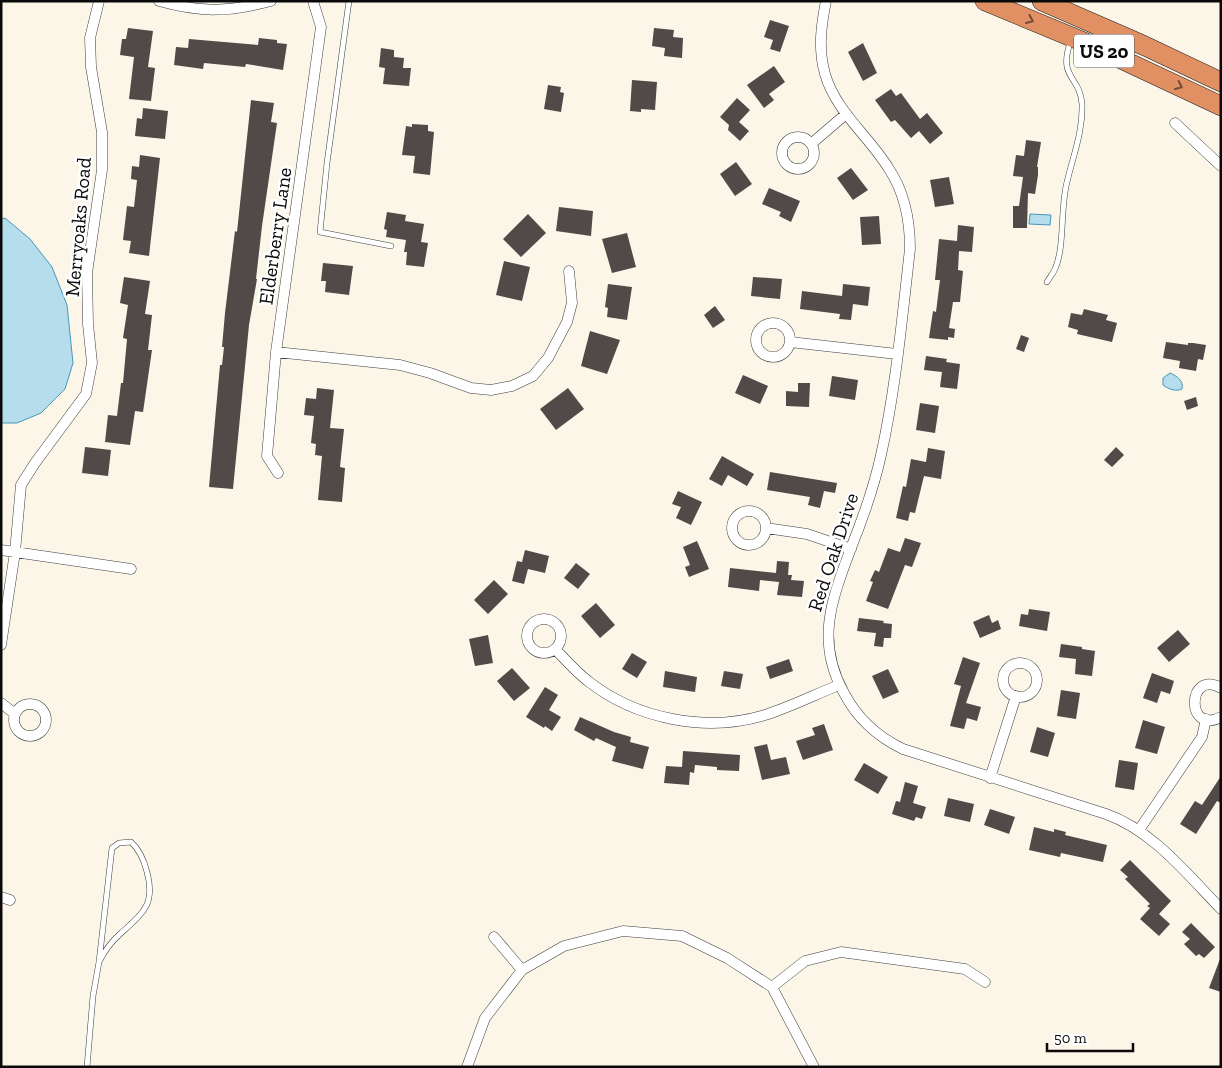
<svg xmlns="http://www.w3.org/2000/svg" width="1222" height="1068" font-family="'Zilla Slab',serif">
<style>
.water{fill:#b5ddec;stroke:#4697b9}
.building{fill:#504a48}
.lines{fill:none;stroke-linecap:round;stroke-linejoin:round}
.lane-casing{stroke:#3d3d3d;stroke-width:6}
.street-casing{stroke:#3d3d3d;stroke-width:11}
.highway-casing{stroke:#1b1b1b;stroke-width:20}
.lane{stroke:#fff;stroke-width:5}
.street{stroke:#fff;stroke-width:10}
.highway{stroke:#e09063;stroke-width:19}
.oneway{stroke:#754d36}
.labels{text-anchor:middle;stroke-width:5;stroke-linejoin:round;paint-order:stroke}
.shield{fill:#fff;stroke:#545454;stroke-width:1}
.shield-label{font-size:19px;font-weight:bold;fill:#0a0a0a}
.street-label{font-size:20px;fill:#0a0a0a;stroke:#fff}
</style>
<rect width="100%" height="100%" fill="#fcf6e9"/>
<path class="water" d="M1030 214 1051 215 1050 225 1029 224Z
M5 218 30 239 52 267 67 305 73 363 65 389 41 413 17 423H1V219Z
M1170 373C1177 376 1184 381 1182 389 1176 392 1168 389 1163 385V378Z"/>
<path class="building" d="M770 20 789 26 780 52 770 49 773 40 764 37Z
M128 28 153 31 148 67 155 68 151 101 129 99 134 57 120 55 122 39H126Z
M654 28 674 30 673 37 683 38 682 58 664 56 665 48 652 46Z
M259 38 277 40V43L287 44 283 70 246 64 245 67 204 63 203 69 174 65 176 47 188 48 189 39 258 45Z
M863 43 877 73 863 81 848 52Z
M381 48 394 50V57L404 58 403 68H411L409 86 383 84 385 68 379 67Z
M774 66 785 82 769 94 774 100 764 108 747 85Z
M632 80 657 82 655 110 641 109V112L630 111Z
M548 85 561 87 560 92 564 93 561 112 544 109Z
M891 89 896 96 901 93 920 119 927 113 943 133 930 144 919 131 911 138 895 120 891 122 875 100Z
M737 98 750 110 739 122 749 131 740 141 728 130 729 125 720 117Z
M251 100 274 103 271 122 277 123 262 226 256 279H257L249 325 233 489 209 487 220 365H222L224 347H222L225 313 235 231 237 232Z
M143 108 168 111 165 139 135 136 137 118 142 119Z
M412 124 428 125V131L434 132 430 175 413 173 415 156 402 155 406 126 412 127Z
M1026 140 1041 142 1037 167H1038V175L1035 194 1028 193 1027 228H1013V206H1019L1023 177 1013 176 1016 155 1024 156Z
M140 155 160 158 149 256 129 253 131 241 123 240 127 206 134 207 137 180 131 179 132 166 139 167Z
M736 162 752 184 735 196 720 174Z
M851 168 868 190 853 200 837 178Z
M949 177 954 204 935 207 930 180Z
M769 188 800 201 791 222 779 216 781 212 762 204Z
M559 207 593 211 591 236 556 231Z
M387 212 406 215 405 221 424 224 421 242 428 243 424 267 406 265 407 252H404L406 240 386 237 387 230 384 229Z
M528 214 546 233 521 257 503 239Z
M879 216 881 244 862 245 860 217Z
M958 225 974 227 972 252 959 251 958 270 963 271 960 302H953L949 328 955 329 954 338 948 337V340L929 338 933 311 936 312 940 280H935L939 239 957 241Z
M627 233 636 267 612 273 602 239Z
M504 261 530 267 522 301 496 295Z
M323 263 353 266 349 295 325 292 326 281H321Z
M124 277 150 281 145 314 152 315 148 350H152L143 412 135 411 130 445 105 442 108 415 117 416 121 383H123L127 339 123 338 128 305 120 303Z
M753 277 782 279 780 299 751 296Z
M608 284 632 287 627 320 607 317 608 308 605 307Z
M843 284 870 287 868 306 853 304 851 320 839 319 840 314 800 309 802 291 842 296Z
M715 306 725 320 713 328 704 315Z
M1084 309 1108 315 1106 320 1117 323 1112 342 1077 334 1078 330 1068 327 1071 313 1082 315Z
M590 331 620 340 607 374 581 366Z
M1021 335 1029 338 1024 352 1016 349Z
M1166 342 1188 345V343H1193L1206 345 1203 360 1198 359 1196 371 1179 368 1180 361 1163 358Z
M926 356 947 359 946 362 960 364 957 389 940 387 942 372 924 370Z
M743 375 768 386 760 404 735 393Z
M832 376 858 380 855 400 829 396Z
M798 383H810L809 407 786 406V391L798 392Z
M317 388 334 390 330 428 344 429 340 467 345 468 342 502 318 500 322 456 315 455 316 444 311 443 314 416 304 415 306 398 316 399Z
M568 388 584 409 556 430 540 409Z
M1196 397 1198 406 1187 410 1184 401Z
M920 403 939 406 935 433 916 430Z
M85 447 111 450 108 476 82 473Z
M1116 447 1124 455 1112 467 1104 460Z
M928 448 945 451 941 479 924 476 915 513 910 512 908 521 896 518 903 486 906 487 911 459 926 462Z
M722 456 754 474 747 486 728 475 722 486 709 479Z
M770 472 837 483 835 493 824 491 820 508 808 505 810 497 767 490Z
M678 491 702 502 691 525 676 518 681 507 672 504Z
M905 538 921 543 912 567 905 565 888 609 866 601 873 582 870 581 875 570 879 572 888 548 900 552Z
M697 541 709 569 689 577 685 567 690 565 683 547Z
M525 550 549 556 545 573 528 569 524 584 512 581 517 561 522 562Z
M777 561 789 562 788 575H792L791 580 804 581 802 597 777 595 779 582 760 580 759 591 728 587 730 568 776 573Z
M576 563 590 574 578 589 564 578Z
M494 580 508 594 488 614 474 600Z
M596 603 615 625 600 638 581 616Z
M1029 609 1050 612 1047 631 1019 626 1021 614 1028 615Z
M989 615 992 623 998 620 1001 629 980 638 973 622Z
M859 618 884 621 883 623 892 624 891 638H884L883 647 874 646 876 633 857 631Z
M1178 630 1190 644 1169 662 1157 648Z
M488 635 493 663 475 666 469 639Z
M1061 644 1082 647V649L1095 651 1092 676 1075 674 1076 659 1059 657Z
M632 653 647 662 637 678 622 669Z
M963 657 980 663 966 703 981 707 977 721 967 718 964 729 950 726 961 686 954 684Z
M789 659 793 671 770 679 766 667Z
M512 668 530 688 514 701 497 681Z
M888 669 899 692 883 699 872 676Z
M665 671 697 677 695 692 663 687Z
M724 671 743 674 740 689 721 686Z
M1152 673 1174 681 1170 694 1161 691 1157 703 1143 698Z
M545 687 558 695 549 710 561 717 552 731 545 726 544 728 526 717Z
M1061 690 1080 693 1076 719 1057 716Z
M580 717 614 732 631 737 630 742 649 747 643 769 612 761 616 747 596 738 594 741 574 730Z
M1143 720 1165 727 1157 754 1135 748Z
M824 724 833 750 803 760 796 741 815 735 812 728Z
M1037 727 1055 733 1048 757 1030 752Z
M767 744 771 760 786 757 790 774 762 780 754 747Z
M683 751 740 755 739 771 717 770V767L695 765 694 773 690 772 689 785 664 783 666 766 682 767Z
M1119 760 1138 763 1134 790 1115 787Z
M864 763 888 777 878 794 854 780Z
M1221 776V803L1217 801 1196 834 1180 824 1195 801 1202 805Z
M905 782 918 786 913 803 926 807 922 819 916 817 914 821 892 814 896 801 900 802Z
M948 798 974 804 970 822 944 816Z
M990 809 1015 817 1009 834 984 825Z
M1034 827 1054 832V829L1066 832 1065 835 1107 845 1103 862 1061 853 1060 857 1029 850Z
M1130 860 1171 901 1159 914 1170 924 1159 936 1140 919 1150 908 1147 906 1150 904 1125 879 1128 877 1120 870Z
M1191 923 1215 947 1204 958 1199 954 1196 956 1184 944 1190 939 1182 932Z
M1220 959H1221V992L1209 988Z"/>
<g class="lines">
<defs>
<path id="lane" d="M349 1 327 163 320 232 391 246
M1047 282C1049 278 1053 274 1055 269 1065 247 1060 208 1067 182 1073 156 1083 132 1082 104 1080 75 1057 79 1071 40
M87 1067 93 996 99 962 112 848 119 843 131 842C140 850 144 860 147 872 156 905 142 914 120 934 111 942 104 952 99 962"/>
<path id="street" d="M159 1C202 13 228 12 271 1
M826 1C821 26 818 49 825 74 836 112 869 136 889 169 905 193 910 220 910 249 902 318 896 388 881 455 874 487 863 518 851 548 832 599 815 641 844 693 857 718 878 737 903 749L1106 814C1152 830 1187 874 1221 909
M1175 123 1221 166
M782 153a16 16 0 1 1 32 0a16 16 0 1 1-32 0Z
M811 144 846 114
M756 340a17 17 0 1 1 34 0a17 17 0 1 1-34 0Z
M790 342 897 354
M276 352 400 365 430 373 471 388 491 390 512 386 533 376 548 358 567 322 572 303 569 271
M278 473 267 456 276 352 321 27 313 1
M732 528a17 17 0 1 1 34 0a17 17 0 1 1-34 0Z
M766 528 807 534 851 549
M1 550 131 569
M527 636a17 17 0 1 1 34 0a17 17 0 1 1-34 0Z
M1 645 15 552 21 485 35 463 86 394 92 363 88 324 87 273 102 170V132L91 67 90 38 99 1
M555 649C566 660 576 672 588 681 636 719 706 733 765 715 790 707 814 695 839 685
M1003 680a17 17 0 1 1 34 0a17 17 0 1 1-34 0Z
M1221 688C1187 668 1185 736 1221 717
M1 703 15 714
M14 720a16 16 0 1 1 32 0a16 16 0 1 1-32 0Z
M990 778 1016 696
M1139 830 1202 737 1206 719
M1 897 10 900
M494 937 522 970
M772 987 805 961 841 952 965 969 985 982
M467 1067 485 1018 522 970 564 946 623 931 682 936 727 958 772 987 814 1067"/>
<path id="highway" d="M985 1 1091 45 1221 106
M1042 1 1145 46 1221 82"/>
</defs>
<use href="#lane" class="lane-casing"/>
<use href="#street" class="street-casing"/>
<use href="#highway" class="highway-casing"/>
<use href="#lane" class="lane"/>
<use href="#street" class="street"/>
<use href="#highway" class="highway"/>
</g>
<defs><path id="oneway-chevron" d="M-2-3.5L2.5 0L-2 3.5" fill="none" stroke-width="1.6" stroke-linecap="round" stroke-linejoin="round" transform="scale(1.25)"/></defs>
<g class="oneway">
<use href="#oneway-chevron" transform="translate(1030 20) rotate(23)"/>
<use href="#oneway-chevron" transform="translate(1179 86) rotate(25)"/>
</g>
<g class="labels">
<rect class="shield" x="1074" y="34.5" width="60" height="33" rx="4"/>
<g class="shield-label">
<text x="1104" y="58">US 20</text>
</g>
<g class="street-label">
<text transform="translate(78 227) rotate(-85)" y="7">Merryoaks Road</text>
<text transform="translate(275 236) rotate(-82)" y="7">Elderberry Lane</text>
<text transform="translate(833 552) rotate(-72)" y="7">Red Oak Drive</text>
</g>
</g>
<rect width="1222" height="1068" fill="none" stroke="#0a0a0a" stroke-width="5"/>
<path d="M1047 1043v8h86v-8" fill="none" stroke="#0a0a0a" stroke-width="2.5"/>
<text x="1054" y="1043" font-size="15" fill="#0a0a0a" stroke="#ffffff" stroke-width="4" paint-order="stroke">50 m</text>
</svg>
